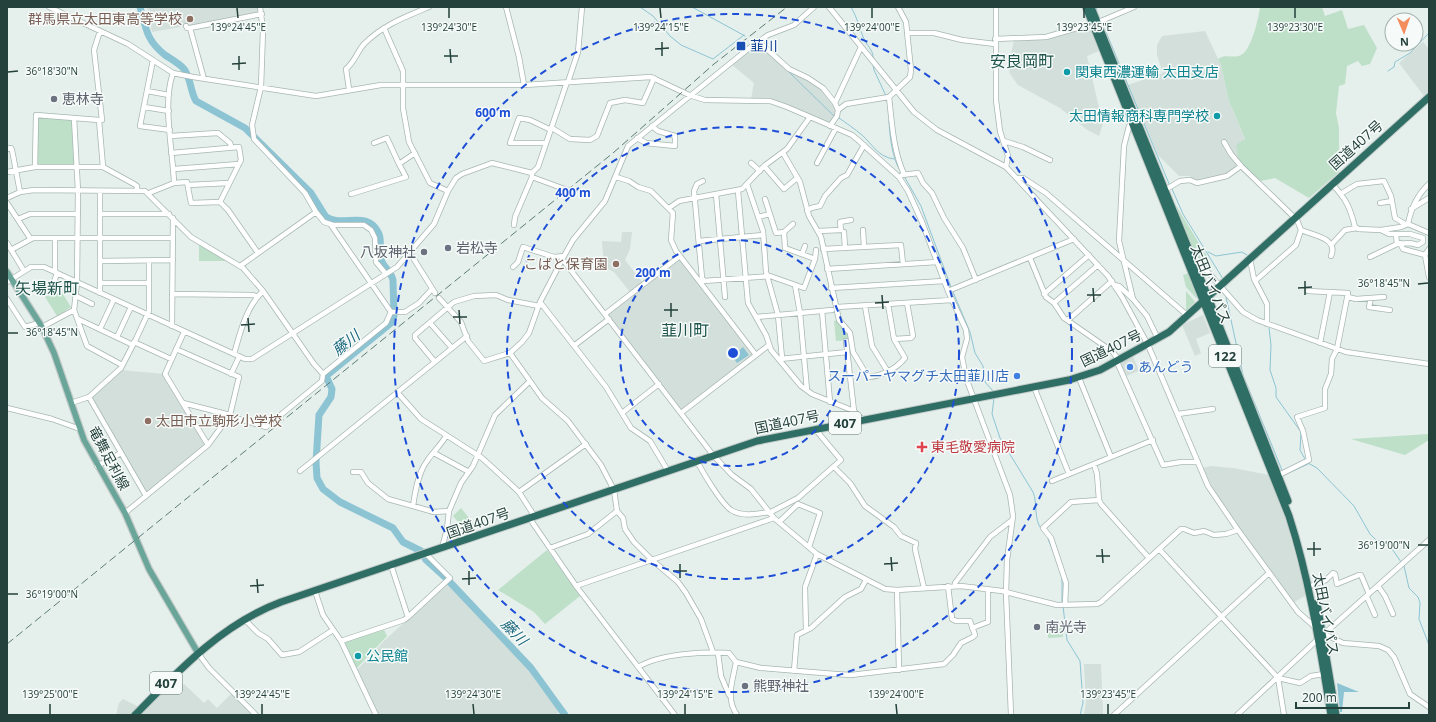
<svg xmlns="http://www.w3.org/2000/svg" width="1436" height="722" font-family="'Open Sans','Noto Sans JP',sans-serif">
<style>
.built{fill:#d3dfda}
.green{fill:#bee0c9}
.water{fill:#8dc4d4}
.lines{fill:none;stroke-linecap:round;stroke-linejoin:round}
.stream{stroke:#8dc4d4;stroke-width:1}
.river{stroke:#8dc4d4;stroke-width:7}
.minor-casing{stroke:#a7b7b3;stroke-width:6}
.major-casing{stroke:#c2cac8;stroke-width:8}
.highway-casing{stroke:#c2cac8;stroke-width:9}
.minor{stroke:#fff;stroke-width:4.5}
.major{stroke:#69a599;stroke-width:5.5}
.highway{stroke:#2f6e65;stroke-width:7}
.rail{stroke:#5e7c76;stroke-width:1;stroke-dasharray:8 4;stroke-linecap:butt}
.ticks{fill:none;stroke:#24413b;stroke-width:1.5}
.ring{fill:none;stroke:#1d4ed8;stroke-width:2;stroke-dasharray:7 5}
.education-dot{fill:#8d6e63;stroke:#f6fbf9;stroke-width:1.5}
.transit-dot{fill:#1a4fb4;stroke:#f6fbf9;stroke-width:1.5}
.culture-dot{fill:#0f9aa8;stroke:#f6fbf9;stroke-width:1.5}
.worship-dot{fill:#6b7280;stroke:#f6fbf9;stroke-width:1.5}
.shop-dot{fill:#3f7fe0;stroke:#f6fbf9;stroke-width:1.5}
.health-dot{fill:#e0444e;stroke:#f6fbf9;stroke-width:1.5}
.labels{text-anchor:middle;stroke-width:3;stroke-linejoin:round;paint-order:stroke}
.shield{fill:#f6fbf9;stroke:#637974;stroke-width:1}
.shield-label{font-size:13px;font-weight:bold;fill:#24413b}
.education-label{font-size:14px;fill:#785e54;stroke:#f6fbf9;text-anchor:end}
.transit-label{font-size:14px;fill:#164399;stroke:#f6fbf9;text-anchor:start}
.culture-label{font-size:14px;fill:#0d838f;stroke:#f6fbf9;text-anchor:start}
.worship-label{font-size:14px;fill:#5b616d;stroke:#f6fbf9;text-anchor:start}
.street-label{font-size:14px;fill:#24413b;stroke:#f6fbf9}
.shop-label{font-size:14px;fill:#366cbe;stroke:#f6fbf9;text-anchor:start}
.health-label{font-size:14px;fill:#be3a42;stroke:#f6fbf9;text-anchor:start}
.water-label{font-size:15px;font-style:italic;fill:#1c687f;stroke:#f6fbf9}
.quarter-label{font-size:16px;fill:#1f544b;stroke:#f6fbf9}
.ticks-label{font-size:10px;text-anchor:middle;fill:#24413b;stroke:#f6fbf9;stroke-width:3;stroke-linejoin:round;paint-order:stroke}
.centre{fill:#1d4ed8;stroke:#f6fbf9;stroke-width:2}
.ring-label{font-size:12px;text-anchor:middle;font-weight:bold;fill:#1d4ed8;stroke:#f6fbf9;stroke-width:3;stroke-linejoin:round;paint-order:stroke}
</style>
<rect width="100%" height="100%" fill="#e5efeb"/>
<path class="built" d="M147 7H259L260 13 152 32Z
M1090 28 1099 51 1087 56 1100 112 1106 115 1099 136 1086 129 1060 108 1018 85 1010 74 1008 65 1014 41 1051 38Z
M1205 31 1221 65 1229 101 1245 140 1240 166 1227 175 1198 181 1189 176H1179L1158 155 1128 85 1163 73 1157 55V45L1162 36Z
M1423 42 1429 49V92L1424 96 1399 63Z
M757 44H760L788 70 808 79 825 91 837 113 831 122 829 123 787 105 751 99 754 83 731 64Z
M622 232H632L630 249 625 260 643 283 630 292 614 272 604 267 602 241 621 242Z
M679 259 753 354 683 409H681L609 316V313Z
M1203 315 1210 333 1196 339 1201 353 1195 356 1182 325Z
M1133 356 1139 371 1126 376 1120 364Z
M121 370 164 374 205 443V446L147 492 92 400V396Z
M1211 466 1233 468 1269 475 1287 524 1306 595 1293 603 1219 500 1203 468Z
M447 583 528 669 559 712 556 715H378L357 670 385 640Z
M1084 664H1101L1103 715H1084L1086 703Z
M184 684 204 703 208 699 217 708 232 693 253 715H139L166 687 174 694Z
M123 699 139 707 130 715H116L119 703Z"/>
<path class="green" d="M1260 7H1322L1325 16 1342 10 1348 29 1364 25 1377 48 1370 64 1362 66 1358 61 1347 66 1345 84 1339 86 1336 113 1339 128V172L1309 198 1275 178 1261 181 1240 166 1236 145 1245 139 1229 101 1221 65 1218 59C1226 53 1233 59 1241 55 1251 51 1259 17 1260 7Z
M40 117 70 120 73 122 76 163 74 165H38V118Z
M1177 207 1200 245 1192 251 1174 208Z
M199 244 228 261H199Z
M1202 248 1212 265 1207 268 1193 253Z
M1189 273 1198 296 1196 298 1186 287 1183 275Z
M59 288 71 307 57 316 45 297Z
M1186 291 1195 302 1187 310H1186Z
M838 320 849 334V340L836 341 834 321Z
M1429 434V440L1405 455 1351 439Z
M461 508 474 524 466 531 453 516Z
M547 550 580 596 545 624 534 612 498 590Z
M1063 622V637L1048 638V623Z
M384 630 387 636 356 669 345 642Z"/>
<path class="water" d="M743 347 749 355 737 363 732 356Z
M1337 683 1359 692H1344L1342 712H1340Z"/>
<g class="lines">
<path class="stream" d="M640 7 653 16 670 36 681 45 713 59 744 35
M692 7 745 36
M851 7C858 19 859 28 864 39 868 47 874 51 873 59
M1096 7 1097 10
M1106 32 1170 186
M873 65 874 70 886 96
M1388 71 1394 67 1395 62 1410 53 1429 33
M789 72 834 116
M839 118C846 123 855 129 862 135 873 145 878 157 894 159
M889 121C890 137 892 159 901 172
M904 176 921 206 951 287
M1172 189 1183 214 1223 279
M1208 252 1216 256 1242 252 1247 255
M953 292 970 332 975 353 983 366 985 382 993 391
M1226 297 1243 375 1282 470
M1269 328 1271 345 1270 370 1276 388V397L1301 432 1300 450 1305 459
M994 398 992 414 1000 438 1033 492C1038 503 1033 520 1042 530
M1308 463 1317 468 1354 506 1370 534 1376 540 1388 543 1401 562
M1284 475 1308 464
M1048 539 1053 551
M1404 566 1409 588 1418 597 1420 603 1419 619 1429 645
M1062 578V603
M1063 606 1067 640 1080 661 1083 703 1080 715"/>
<path class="river" d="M140 7C146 28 146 40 165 55 171 59 180 64 184 69 191 78 190 91 196 101L245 128 311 193 326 217C343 228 368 209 379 234 382 242 379 251 381 259 383 267 391 271 393 280L394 316 391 323 326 376 332 389 331 397 319 415 316 462 317 478 323 489 340 502 393 528 403 542 421 551 426 560 447 579 531 668 565 715"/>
<defs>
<path id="minor" d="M49 7 128 44 173 73 193 77 316 96 381 85H524L651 77 689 95 705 100 770 101 787 107 852 135 858 140 899 177 908 191 922 222 948 291 966 330 967 339 962 357 966 378 1010 495 1013 516 1007 560 1006 593 1011 715
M260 7 263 30 261 87 252 125 254 139 305 193 316 212 324 222 333 225H364L371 230 375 238 376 262 386 274
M506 7 519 57 524 85
M829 7 914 112 937 130 1006 167 1108 276 1122 297 1148 345 1208 486 1238 530 1298 612 1315 627
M898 7 906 22 911 70 910 77 889 97C892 123 893 150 904 174
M996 7V100L1000 131 1008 156 1006 167
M186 26 187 28H190L262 14
M190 28 204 79
M384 28 403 71V108L409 142 430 183 448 191
M100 31 94 50 102 120H99L103 167
M907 33H934L962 40 995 44
M995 39 1046 37 1101 21 1134 7
M758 41 789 69 808 78 823 88 835 103 838 110 837 116 830 126
M153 60 140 126 170 130
M173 73C162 104 173 151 174 183
M568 82 578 52 582 7
M349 89 346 69C354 63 357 52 364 44 383 25 405 17 429 7
M147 91 169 95
M835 103 861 47
M144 107 169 111
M838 110 846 104 889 97
M74 118 78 191 77 283 74 310 87 346 122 365
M1132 122 1129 126 1124 146 1119 241 1133 299 1147 316 1158 339
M552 128 570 139 590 140 597 136 610 103 625 100 643 103 654 78
M170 136 218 133 230 143 232 148
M637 138 646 143 675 146V136L658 131 652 126
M1004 141 1023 147 1050 160
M1224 142 1231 154 1241 166
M374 143 387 138 399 164
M546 143H510L519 118 530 120 551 130
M7 149 11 148 12 150 20 192
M171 153 239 147 241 160 220 202
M783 153 800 182 809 216 821 237 839 320 850 333 853 352 868 377C882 376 896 369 905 358L894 339 888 304
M751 163 760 171
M817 163 836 128
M764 166 784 189 797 178
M35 167 36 115 99 120
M174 169 239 164
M7 172 35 167H103L134 184 137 186V191
M902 175 918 173 923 183 932 193 944 218 963 248 976 280
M532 177 570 191
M616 177 629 181 638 187 651 191 673 213 671 240 676 251 756 355
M1017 178H1023L1046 193 1188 316
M703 181 697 184 694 191 702 278 704 281 770 276 804 288 815 259 816 250
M747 184 763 231 766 272 778 315 782 358
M1332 184C1346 199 1350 207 1355 227L1358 229 1381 230 1401 227 1408 224 1429 233
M188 185 229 183
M1165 190 1180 181 1190 180 1197 183 1227 176 1241 166 1297 220 1301 230C1312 235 1339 238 1331 256
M738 191 748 303 766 335 771 350 801 386 812 394 854 411 863 420
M149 193 174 183 187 182 191 203 220 202 228 210 258 253
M1342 193 1357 184 1384 181 1391 196 1395 218 1405 224
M351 194 406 177 399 164 415 153
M716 194 725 297
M7 198 20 192 34 190 145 191 191 237 243 268 263 291 314 364 323 374
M765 199 776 233 784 232 785 248 815 259
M7 203 30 238
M1380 203 1392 201
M669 208 679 201 742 189 764 166 787 149 810 117
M1411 209 1429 198
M807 211 811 208 820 206 825 196 841 178 847 175 864 145
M100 214H169
M758 217 770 214
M18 219 30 214H78
M1408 224C1411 208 1417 195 1429 184
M331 225 391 312
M514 225 515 217 532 177V173
M863 230 864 247
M1381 230 1389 234H1410L1423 238V242L1418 245 1410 243 1397 244 1396 235
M818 231 841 230 840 222 851 220
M784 232 793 224
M844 232 845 248
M699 241 763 235
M7 243 24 271
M1400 243 1403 249 1425 255
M1331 245 1345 230 1357 228
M823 249 901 245 903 264
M1429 249 1425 255 1429 277
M11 250 33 238H172
M410 253 435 293
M802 254 805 246
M1192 254 1243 312 1257 320 1346 352 1429 364
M1370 257 1397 244
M1030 258 1046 297 1054 303 1064 318 1113 352 1119 361
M1250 259 1254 279 1267 304V324
M563 260 713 455 732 475 751 489 774 518 817 554 885 589 897 590 961 586 1002 591 1057 605 1097 604 1101 602 1181 529H1184L1194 533 1204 531 1214 535 1226 534 1238 530
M100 261 173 260
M240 266 316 212
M513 267 518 262 523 247 554 257 564 256
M827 269 937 262
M55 272V238
M1255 281 1296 245 1301 230
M7 282 31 267H44L234 354 245 359H252L397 267 434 224 448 191 456 178 462 174 492 163 532 173 538 167 567 82
M100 283H149
M795 285 800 313 807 390
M1114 285 1119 286 1133 299
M831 288 944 281
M948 291 1074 239
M38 292 54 282 57 273
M100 293V191
M172 294 253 295 258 297
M1044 294 1089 255
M76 296 92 304
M1348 297 1356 299 1384 297
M439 298 461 322 468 341 484 361 510 353 522 342 529 333 540 302 564 256 573 240 605 201 628 146 748 49 768 35 794 25 814 7
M1371 298 1369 307 1390 310
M7 299 25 327 39 323
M540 302 606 387 631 428 650 441 668 471
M1054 303 1098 265
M865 306 872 346 888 372
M837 307 952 300
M822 311 830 402
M391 312H405L419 303 432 289
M605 314 680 256
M756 317 832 310
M78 319 133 345
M1068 320 1112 281
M430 323 452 348
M172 326 173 218
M42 327 74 310
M100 329 114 299
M184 332 165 374 208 445
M117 337 131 307
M894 339 911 338 913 336 907 303
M846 341 854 411
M134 342 171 359
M1320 343 1330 292
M575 345 609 319
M510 353 542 398 568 421 601 465 614 490 617 511 623 518 625 529 634 542 652 560 678 582 686 593 701 619 713 652
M234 354C240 333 246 307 263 291
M780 359 847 352
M435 362 415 338V335L454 302 474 296 496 295 508 300 539 306
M1117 362 1163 465 1181 462H1198
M231 374 239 357
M1079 378 1111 457
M1034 387 1069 474
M397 392 421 419 482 458 505 479 519 492 535 517
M89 397 146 496
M71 403 89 397 121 368 136 339 149 311V261
M183 403 230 415
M7 408 52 419 80 429
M622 413 659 384
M681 413 769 345
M1178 414 1213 409
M229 416 266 427 322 381 323 374 386 323 391 312
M434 453 469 472
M697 461C703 473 721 503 731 510 742 517 757 514 769 512
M1094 464 1097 474 1099 500 1101 504 1149 558
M97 466 121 453
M834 467 850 483 865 506 894 527 901 536 916 543 915 549 924 588
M300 471 467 336
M353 472H361L368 483 388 499 434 512 449 511
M1279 475 1309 460 1303 431 1297 417 1325 408V389L1331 374 1332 359 1337 349 1348 293 1308 291
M1052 481 1153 440
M519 492 586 444
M413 506C415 492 418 473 427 461 433 452 441 445 446 436
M125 513 208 445 230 415 239 377 176 349
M769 513 798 498 841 460 815 429
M530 519 576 586 675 715
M779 522 798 504 820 513 809 547
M442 548 447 529 449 511 461 483 473 466 495 415 530 381
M550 548 588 534 617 511
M1159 549 1278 678 1300 683 1311 676 1324 674
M1313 585 1326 580 1333 573 1335 574 1337 584 1359 575H1361L1369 594
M576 586 774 518
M955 586V583L990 537 1012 520
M1378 586 1385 596 1393 614
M897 590 899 670
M315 591 323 615 341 641 376 715
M1367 597 1375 615
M1065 605 1066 583 1051 538 1043 528 1071 502 1099 500
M408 617 450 578 426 554
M244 619 258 633 268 639 282 655 299 652 333 630
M972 628 988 622V590
M806 630 805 587 817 554
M1322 633 1343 643 1379 646 1388 650 1394 657 1410 694 1429 707
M341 641 404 620 408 617 391 565
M198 653 209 668 256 715
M718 653 721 676 729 695
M736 662C733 680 725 698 737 715
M638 667C660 654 703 651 729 653L736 662 761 668 835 674 851 675 944 664 953 655 961 643 973 637 975 635 970 621H956L952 619 948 586
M794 671 797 635 811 628 845 597 861 589 866 580
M1278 678 1284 715
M1114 715 1269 573
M1237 715 1316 641 1429 540"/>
<path id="major" d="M7 272 42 327 54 353 84 440 125 513 149 569 198 653"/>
<path id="highway" d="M1086 7 1289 516C1310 581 1320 648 1331 715
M1091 7 1208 297 1288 501
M1317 603 1336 715
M135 715C178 671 222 624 281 602L757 441 1069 380 1100 370 1169 332 1429 97"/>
</defs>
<use href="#minor" class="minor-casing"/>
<use href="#major" class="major-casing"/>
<use href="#highway" class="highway-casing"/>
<use href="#minor" class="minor"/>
<use href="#major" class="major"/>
<use href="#highway" class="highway"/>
<path class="rail" d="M7 644 613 153 714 64 787 7"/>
</g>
<path class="ticks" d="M237 8 238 18M449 8V18M660 8 661 18M872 8V18M1084 8V18M1295 8V18M662 42V56M450 49 451 63M655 49 669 48M239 56V70M444 56H458M232 64 246 63M8 72 18 71M1305 281V295M1418 284 1428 283M1093 288 1094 302M1298 288 1312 287M882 295 883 309M1087 295H1101M671 303V317M875 303 889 302M459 310 460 324M664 310H678M453 317H467M248 318 249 332M241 325 255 324M8 333H18M1314 542V556M1418 545H1428M1102 549 1103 563M1307 549H1321M1096 556H1110M891 557 892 571M680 564V578M884 564 898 563M469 571V585M673 571H687M257 579 258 593M462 579 476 578M250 586 264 585M8 594H18M50 704V714M262 704V714M473 704 474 714M685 704V714M896 704 897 714M1108 704V714"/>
<g class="ring">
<circle cx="733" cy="353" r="113"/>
<circle cx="733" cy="353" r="226"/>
<circle cx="733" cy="353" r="339"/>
</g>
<g class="education-dot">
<circle cx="190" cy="19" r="4"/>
<circle cx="616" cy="264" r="4"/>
<circle cx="148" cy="421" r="4"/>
</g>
<rect class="transit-dot" x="736" y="41" width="10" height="10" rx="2"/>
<g class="culture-dot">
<circle cx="1067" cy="72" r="4"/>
<circle cx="1217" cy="116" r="4"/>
<circle cx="358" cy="656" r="4"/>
</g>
<g class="worship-dot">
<circle cx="54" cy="99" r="4"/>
<circle cx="448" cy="248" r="4"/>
<circle cx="424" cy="252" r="4"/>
<circle cx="1037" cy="627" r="4"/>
<circle cx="745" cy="686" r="4"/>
</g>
<g class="shop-dot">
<circle cx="1130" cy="367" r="4"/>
<circle cx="1017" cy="376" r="4"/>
</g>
<path class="health-dot" d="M920 441h4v4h4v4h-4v4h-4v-4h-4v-4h4z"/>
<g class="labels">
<g class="shield">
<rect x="1209" y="345" width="32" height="22" rx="3"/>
<rect x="829" y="412" width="32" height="22" rx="3"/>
<rect x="150" y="672" width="32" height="22" rx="3"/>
</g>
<g class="shield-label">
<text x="1225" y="361">122</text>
<text x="845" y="428">407</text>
<text x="166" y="688">407</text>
</g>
<g class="education-label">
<text x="182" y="24">群馬県立太田東高等学校</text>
<text x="608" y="269">こばと保育園</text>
<text x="156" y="426" text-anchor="start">太田市立駒形小学校</text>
</g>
<g class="transit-label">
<text x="750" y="51">韮川</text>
</g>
<g class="culture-label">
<text x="1075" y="77">関東西濃運輸 太田支店</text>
<text x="1209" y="121" text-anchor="end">太田情報商科専門学校</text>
<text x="366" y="661">公民館</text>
</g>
<g class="worship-label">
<text x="62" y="104">恵林寺</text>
<text x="456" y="253">岩松寺</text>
<text x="416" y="257" text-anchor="end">八坂神社</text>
<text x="1045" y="632">南光寺</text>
<text x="753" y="691">熊野神社</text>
</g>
<g class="street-label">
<text transform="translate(1356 145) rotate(-42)" y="5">国道407号</text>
<text transform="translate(1211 284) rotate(68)" y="5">太田バイパス</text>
<text transform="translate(1111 348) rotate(-26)" y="5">国道407号</text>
<text transform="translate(787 422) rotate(-12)" y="5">国道407号</text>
<text transform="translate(109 458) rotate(62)" y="5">竜舞足利線</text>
<text transform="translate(478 523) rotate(-19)" y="5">国道407号</text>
<text transform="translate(1326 614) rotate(79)" y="5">太田バイパス</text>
</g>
<g class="shop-label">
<text x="1138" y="372">あんどう</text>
<text x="1009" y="381" text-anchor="end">スーパーヤマグチ太田韮川店</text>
</g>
<g class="health-label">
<text x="931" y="452">東毛敬愛病院</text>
</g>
<g class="water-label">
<text transform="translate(346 343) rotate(-39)" y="5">藤川</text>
<text transform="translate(514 632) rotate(46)" y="5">藤川</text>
</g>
<g class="quarter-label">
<text x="1022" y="67">安良岡町</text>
<text x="47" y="294">矢場新町</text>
<text x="685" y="336">韮川町</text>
</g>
</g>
<g class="ticks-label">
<text x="238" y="31">139°24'45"E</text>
<text x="449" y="31">139°24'30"E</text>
<text x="661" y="31">139°24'15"E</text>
<text x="872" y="31">139°24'00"E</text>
<text x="1084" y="31">139°23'45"E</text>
<text x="1295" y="31">139°23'30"E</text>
<text x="52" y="75">36°18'30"N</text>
<text x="1384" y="287">36°18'45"N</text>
<text x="52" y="336">36°18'45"N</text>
<text x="1384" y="549">36°19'00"N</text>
<text x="52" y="598">36°19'00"N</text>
<text x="50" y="698">139°25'00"E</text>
<text x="262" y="698">139°24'45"E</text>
<text x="473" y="698">139°24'30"E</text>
<text x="685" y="698">139°24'15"E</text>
<text x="896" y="698">139°24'00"E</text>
<text x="1108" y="698">139°23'45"E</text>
</g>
<circle cx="733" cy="353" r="6" class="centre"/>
<g class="ring-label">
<text x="493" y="117">600 m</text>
<text x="573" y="197">400 m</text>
<text x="653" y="277">200 m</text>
</g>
<rect width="1436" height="722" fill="none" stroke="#24413b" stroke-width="16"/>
<g transform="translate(1404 32) rotate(178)"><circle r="19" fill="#f6fbf9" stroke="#a2b1ad"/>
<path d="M0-3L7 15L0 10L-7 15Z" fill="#f48d5e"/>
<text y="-6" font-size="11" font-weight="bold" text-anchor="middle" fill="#24413b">N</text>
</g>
<path d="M1296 702v6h113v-6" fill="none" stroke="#24413b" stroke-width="2"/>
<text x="1302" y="702" font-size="12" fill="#24413b" stroke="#f6fbf9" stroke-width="3" paint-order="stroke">200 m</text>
</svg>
